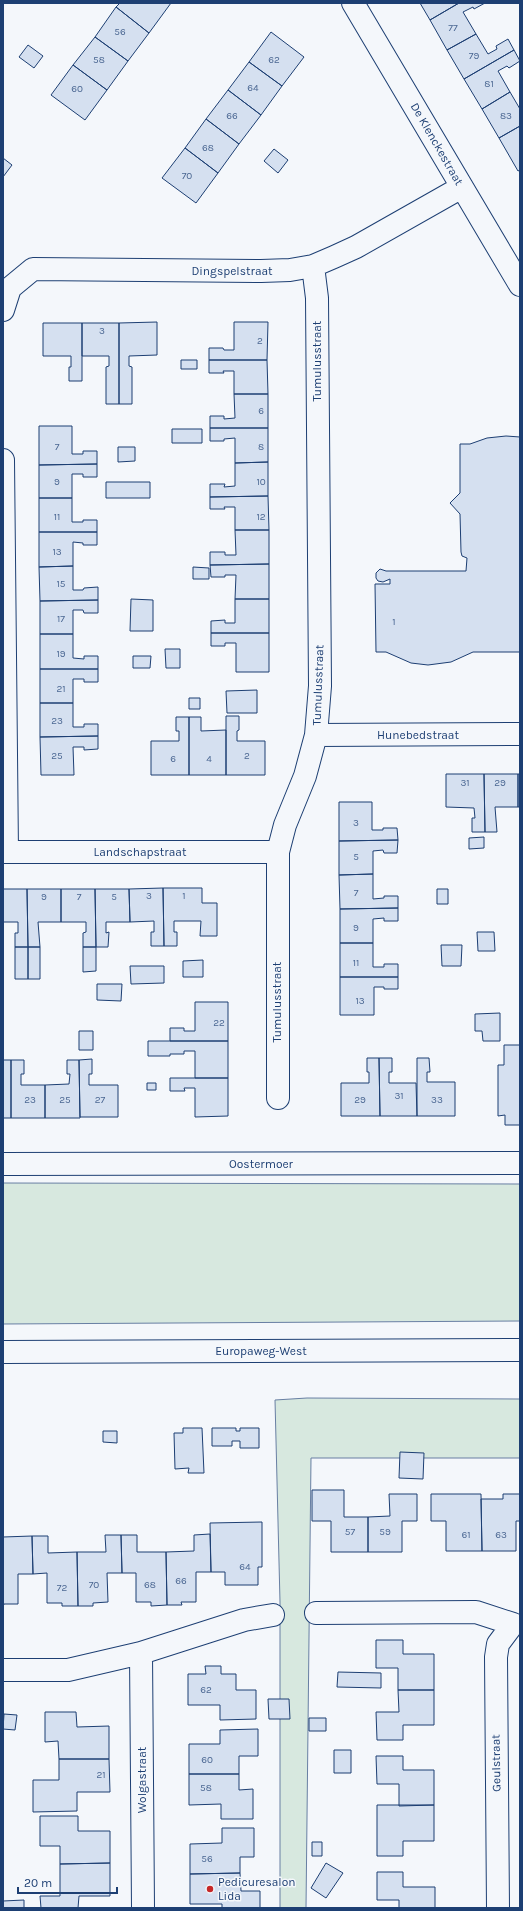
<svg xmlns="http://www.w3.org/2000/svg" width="523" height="1911" font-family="Karla,sans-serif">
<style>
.green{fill:#d7e8df;stroke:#687fa3}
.building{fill:#d5e0f0;stroke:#1d3f73}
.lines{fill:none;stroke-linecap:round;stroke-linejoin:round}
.minor-casing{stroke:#1d3f73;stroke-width:24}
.primary-casing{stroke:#1d3f73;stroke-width:24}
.minor{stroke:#f4f7fb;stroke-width:22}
.primary{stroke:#f4f7fb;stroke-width:22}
.poi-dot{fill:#c62828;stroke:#f4f7fb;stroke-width:1.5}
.labels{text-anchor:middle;stroke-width:3;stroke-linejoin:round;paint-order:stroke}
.number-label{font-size:10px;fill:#4b6792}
.street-label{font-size:12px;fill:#1d3f73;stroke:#f4f7fb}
.poi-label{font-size:12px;fill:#1d3f73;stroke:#f4f7fb;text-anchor:start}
</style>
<rect width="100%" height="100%" fill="#f4f7fb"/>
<path class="green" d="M3 1183 520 1184V1321L3 1324Z
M307 1398 520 1399V1458H311L306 1908H280V1602L275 1400Z"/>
<path class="building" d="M120 3H171L149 33 116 7Z
M420 3H459L430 20Z
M459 3H485L474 9 473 7 463 12 476 34 447 50 430 20Z
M116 7 149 33 128 61 95 37Z
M271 32 304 57 282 86 249 62Z
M476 34 488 54 497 49 496 46 508 39 514 50 464 79 447 50Z
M95 37 128 61 107 90 73 65Z
M28 45 43 56 34 68 19 57Z
M514 50 520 61 509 68 507 66 498 71 510 92 482 109 464 79Z
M249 62 282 86 261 115 228 90Z
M73 65 107 90 85 120 51 95Z
M228 90 261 115 239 144 206 119Z
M510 92 520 109V126L499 138 482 109Z
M206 119 239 144 218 173 185 148Z
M520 126V170L518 171 499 138Z
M185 148 218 173 196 203 162 178Z
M274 149 288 160 278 173 264 161Z
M3 158 12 165 3 177Z
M157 322V355L129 356V366L132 367V404H119V323Z
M234 322H268L267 360H209V348H223L224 350H234Z
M43 323H82V381H69V367H71V356H43Z
M82 323H119V404H106V367L109 366V356H82Z
M181 360H197V369H181Z
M209 360H267L268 394H234V371H223L224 373H209Z
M234 394H268V428H210V416H224V419L235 418Z
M39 426H72V454H83V451H97V464L39 465Z
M210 428H268V462L235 463V438L224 439V441H210Z
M172 429H202V443H172Z
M506 436 520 437V652H473L451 662 428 665 411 663 386 652H376L375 584H390V579L383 582 378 581 376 578V573L380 569 386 571H466L467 558 462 556 461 552 460 514 450 503 460 493V444H470L487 438Z
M118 447H135V461L118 462Z
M268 462V496L210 497V484H225L224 487 235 486V463Z
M97 464V477H83V474H72V498H39V465Z
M106 482H150V498H106Z
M268 496 269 530H235V507H224L225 509H210V497Z
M39 498H72V522H83V520H97V532H39Z
M235 530H269V564L210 565V552H225V555H236Z
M39 532H97V545H83V543L73 542V566L39 567Z
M269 564V599H235L236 575H225V577H211L210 565Z
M73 566V590H83L84 588 98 587V600L40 601 39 567Z
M193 567 209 568V579H193Z
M131 599 153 600V631H130Z
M235 599H269V633H211V621L225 620V623H235Z
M98 600V613H84L83 610H73V634H40V601Z
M211 633H269V672H236V643H225V646H211Z
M40 634H73V658L84 659V656H98V669H40Z
M165 649H180V668H166Z
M133 656H151L150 668H133Z
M40 669H98V682H84V679H73V703H40Z
M257 690V713H227L226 691Z
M189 698H200V709H189Z
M40 703H73V727H84V724H98V736L40 737Z
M226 716H239V730L237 731V741H265V775H226Z
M176 717H189V775H151V741H179V731H176Z
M189 717H201V731L226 730V775H189Z
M98 736V749L84 750V747H73L74 775H41L40 737Z
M446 774H484L485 832H472V818H475L474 808 446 807Z
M484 774H518V807H495L497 832H485Z
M518 774H520V807H518Z
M339 802H372V830H383V828H397L398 840 339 841Z
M484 837V848L469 849V838Z
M398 840 397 853H384L383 850 373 851V874L339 875V841Z
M373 874V899L384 898V896H398V908L340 909 339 875Z
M163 888H202V903H217V936H200L201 921H174V932H177V946H164Z
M163 888 164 946H151V932H154V921L130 922 129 889Z
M3 889H27L28 947H15V933H18V922H3Z
M27 889H61V922H38L40 947H28Z
M61 889H95L96 947H83V933L86 932V922H61Z
M95 889H129L130 922H106V933L109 932 108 947H96Z
M437 889H448V904H437Z
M398 908V921H384V918L373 919V943H340V909Z
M477 932H494L495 951H478Z
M340 943H373V967H384V964H398V977H340Z
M441 945H462L461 966H442Z
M15 947H28V979H15Z
M28 947H40V979H28Z
M83 947H96V971L83 972Z
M203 960V977H183V961Z
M130 966H164V983L131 984Z
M340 977H398V989H384V987H374V1015H340Z
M97 984H122L121 1001 97 1000Z
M195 1002H228V1041H170V1028H184V1031H195Z
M500 1013V1041H483L482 1031H475V1014Z
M79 1031H93V1050H79Z
M148 1041H228V1078H195V1051H184V1054H170V1056H148Z
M504 1045H520V1125H505V1115L498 1116V1065H504Z
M367 1058H379L380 1116H341V1083H369V1072H367Z
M379 1058H392V1072H389V1083H416L417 1116H380Z
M417 1058H429L430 1072H427V1082H455V1116H417Z
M92 1059V1074H89V1085H118V1117H80L79 1060Z
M3 1060H11V1118H3Z
M11 1060H24V1074H21V1085H45V1118H11Z
M67 1060H79L80 1118H45V1085L69 1084 70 1074H67Z
M170 1078H228V1116L195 1117V1088H184L185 1091H170Z
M147 1083H156V1090H147Z
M183 1428H202L204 1473H188L189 1468 175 1469 174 1433H183Z
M212 1428H236V1431H240V1428H259V1448H240V1441H232V1446H212Z
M103 1431H117V1443L103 1442Z
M400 1452 424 1453 423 1479 399 1478Z
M312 1490H344V1517H368V1552H331V1521H312Z
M389 1494H417V1521H402V1552H368V1517L390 1516Z
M431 1494H481L482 1551H446V1521H431Z
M503 1494H520V1521H516V1551H482L481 1499H503Z
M262 1522V1567H258V1585H225V1572H211L210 1523Z
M210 1534 211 1572H196V1602H181L182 1605H167L166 1552 194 1551V1535Z
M105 1535H121L122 1573H107L108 1602 93 1603V1606H78L77 1552H106Z
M121 1535H137V1552H166L167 1605 151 1606V1602H136V1573H122Z
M32 1536H48V1553L77 1552 78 1606H62V1603H47V1573L33 1574Z
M32 1536 33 1574H18V1604H4L3 1607V1537Z
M376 1640H403V1654H434V1690H398V1668H376Z
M205 1666H221V1674H236V1690H256V1719L220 1720V1705H188V1674H206Z
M338 1672 381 1673V1688L337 1687Z
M398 1690H434V1725H403V1740H377L376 1712H399Z
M268 1699H289L290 1719H269Z
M45 1712H76L77 1727 109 1726V1759H59L58 1741 45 1742Z
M4 1714 17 1715 15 1730 3 1729Z
M309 1718H326V1731H309Z
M258 1729V1756H239V1774H189V1744H220V1730Z
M334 1750H351V1773H334Z
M376 1756H403V1770H434V1805L399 1806V1784H377Z
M59 1759H109L110 1792H77V1811L33 1812V1780H59Z
M189 1774H239V1790L253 1789V1819H221V1804L189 1805Z
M377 1805H434V1841H403V1856H377Z
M40 1816H78V1831H110V1863L60 1864V1846H40Z
M222 1828H254V1857H240V1873L190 1874V1844L222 1843Z
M312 1842H322V1856H312Z
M110 1863V1896H79L78 1908H41L40 1896H60V1864Z
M326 1863 343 1873 326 1898 311 1888Z
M377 1872H403V1887H435V1908H399V1900H377Z
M240 1873 241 1891H260V1908H222V1904H190V1874Z
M24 1900V1908H3V1901Z"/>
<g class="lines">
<defs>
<path id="minor" d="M353 3 520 285
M3 310 10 288 33 269 261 271 290 270 313 266 334 257 356 247 462 187
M3 460 7 852
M316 735 520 734
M3 852H278
M278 1098V852L285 825 305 776 316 735 320 686 317 298 313 266
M3 1164 520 1163
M316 1613 476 1612 513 1624 498 1644 496 1657 498 1908
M3 1670H68L141 1653
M143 1908 141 1653 244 1620 273 1615"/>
<path id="primary" d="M3 1352 520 1350"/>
</defs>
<use href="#minor" class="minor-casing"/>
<use href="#primary" class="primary-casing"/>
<use href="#minor" class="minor"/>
<use href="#primary" class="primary"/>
</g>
<circle class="poi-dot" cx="210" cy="1889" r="4"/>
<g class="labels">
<g class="number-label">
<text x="453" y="31">77</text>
<text x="120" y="35">56</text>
<text x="474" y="59">79</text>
<text x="99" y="63">58</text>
<text x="274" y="63">62</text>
<text x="489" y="87">81</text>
<text x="253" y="91">64</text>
<text x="77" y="92">60</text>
<text x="232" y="119">66</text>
<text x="506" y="119">83</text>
<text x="208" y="151">68</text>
<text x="187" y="179">70</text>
<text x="102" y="334">3</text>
<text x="260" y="344">2</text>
<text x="261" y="414">6</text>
<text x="57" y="450">7</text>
<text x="261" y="450">8</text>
<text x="57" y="485">9</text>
<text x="261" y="485">10</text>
<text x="57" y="520">11</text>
<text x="261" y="520">12</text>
<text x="57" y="555">13</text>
<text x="61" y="587">15</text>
<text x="61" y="622">17</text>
<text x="394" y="625">1</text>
<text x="61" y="657">19</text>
<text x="61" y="692">21</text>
<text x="57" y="724">23</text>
<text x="57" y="759">25</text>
<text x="247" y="759">2</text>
<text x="173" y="762">6</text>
<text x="209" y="762">4</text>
<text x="465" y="786">31</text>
<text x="500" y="786">29</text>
<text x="356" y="826">3</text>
<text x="356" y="860">5</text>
<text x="356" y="896">7</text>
<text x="149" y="899">3</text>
<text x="184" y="899">1</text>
<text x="44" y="900">9</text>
<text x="79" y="900">7</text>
<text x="114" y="900">5</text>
<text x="356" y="931">9</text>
<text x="356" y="966">11</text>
<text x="360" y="1004">13</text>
<text x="219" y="1026">22</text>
<text x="399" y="1099">31</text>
<text x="30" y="1103">23</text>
<text x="65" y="1103">25</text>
<text x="100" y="1103">27</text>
<text x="360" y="1103">29</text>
<text x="437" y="1103">33</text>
<text x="350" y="1535">57</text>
<text x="385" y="1535">59</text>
<text x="466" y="1538">61</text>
<text x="501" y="1538">63</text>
<text x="245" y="1570">64</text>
<text x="181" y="1584">66</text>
<text x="94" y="1588">70</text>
<text x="150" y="1588">68</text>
<text x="62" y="1591">72</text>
<text x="206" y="1693">62</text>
<text x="207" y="1763">60</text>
<text x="101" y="1778">21</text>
<text x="206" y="1791">58</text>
<text x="207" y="1862">56</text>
</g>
<g class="street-label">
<text transform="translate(437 144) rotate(60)" y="4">De Klenckestraat</text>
<text x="232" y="275">Dingspelstraat</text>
<text transform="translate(317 361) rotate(-90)" y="4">Tumulusstraat</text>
<text transform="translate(318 685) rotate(-88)" y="4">Tumulusstraat</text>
<text x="418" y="739">Hunebedstraat</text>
<text x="140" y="856">Landschapstraat</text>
<text transform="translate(277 1002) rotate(-90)" y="4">Tumulusstraat</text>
<text x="261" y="1168">Oostermoer</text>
<text x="261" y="1355">Europaweg-West</text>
<text transform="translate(496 1763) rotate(-91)" y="4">Geulstraat</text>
<text transform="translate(142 1780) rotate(-90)" y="4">Wolgastraat</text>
</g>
<g class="poi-label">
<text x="218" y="1886">Pedicuresalon<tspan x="218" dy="14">Lida</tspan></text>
</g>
</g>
<rect width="523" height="1911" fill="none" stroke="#1d3f73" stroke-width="8"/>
<path d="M18 1887v6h99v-6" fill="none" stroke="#1d3f73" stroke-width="2"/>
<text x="24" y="1887" font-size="12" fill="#1d3f73" stroke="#f4f7fb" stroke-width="3" paint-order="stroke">20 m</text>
</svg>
